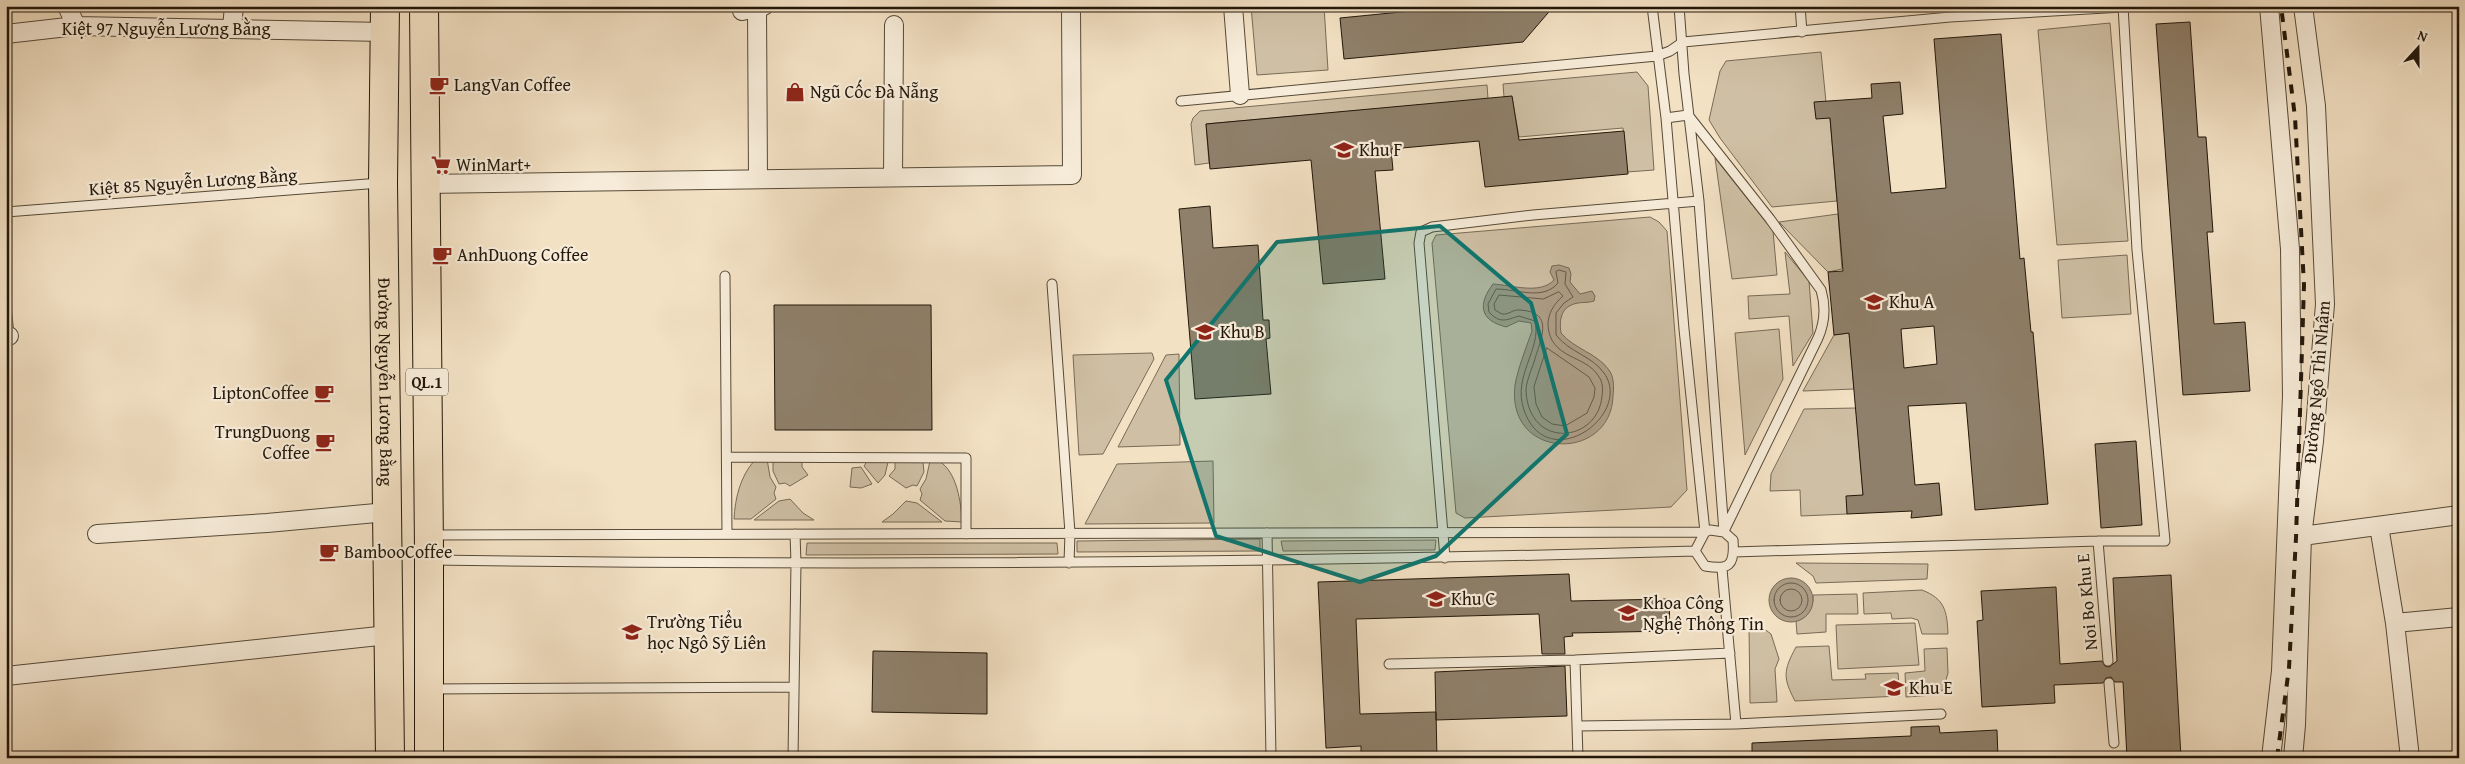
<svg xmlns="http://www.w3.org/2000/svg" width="2465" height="764" font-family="'Gentium Book Plus',serif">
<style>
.green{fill:#cfbfa4;stroke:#786b57}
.water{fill:#ac9c85;stroke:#756754}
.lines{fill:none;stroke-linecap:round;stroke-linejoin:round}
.shore{stroke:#675a48;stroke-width:1}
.building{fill:#8f806b;stroke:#22170a;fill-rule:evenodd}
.service-casing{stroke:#564a38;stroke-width:11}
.minor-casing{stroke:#564a38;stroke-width:20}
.trunk-casing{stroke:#22170a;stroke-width:30}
.service{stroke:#f7ecd9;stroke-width:9}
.minor{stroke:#f7ecd9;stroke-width:18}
.trunk{stroke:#f3e1c4;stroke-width:28}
.rail{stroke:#22170a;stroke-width:4;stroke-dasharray:9 9;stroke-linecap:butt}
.marked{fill:#0f766e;fill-opacity:0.2;stroke:#0f766e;stroke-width:4;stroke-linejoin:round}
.labels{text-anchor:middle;stroke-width:4.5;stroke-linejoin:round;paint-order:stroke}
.shield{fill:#f7ecd9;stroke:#625748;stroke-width:1}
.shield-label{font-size:16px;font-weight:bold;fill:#22170a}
.street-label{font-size:18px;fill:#22170a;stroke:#f7ecd9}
.poi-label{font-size:18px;fill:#22170a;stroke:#f7ecd9;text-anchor:start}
</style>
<rect width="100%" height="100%" fill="#f3e1c4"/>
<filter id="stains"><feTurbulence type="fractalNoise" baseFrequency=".004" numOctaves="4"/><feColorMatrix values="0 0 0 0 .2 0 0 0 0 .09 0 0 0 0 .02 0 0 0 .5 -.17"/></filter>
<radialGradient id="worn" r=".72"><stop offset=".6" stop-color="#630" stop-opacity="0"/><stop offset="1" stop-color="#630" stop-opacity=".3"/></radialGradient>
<path class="green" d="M1251 6H1324L1328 70 1257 75Z
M2110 23 2128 241 2057 245 2038 30Z
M1821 52 1826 102 1830 118 1837 201 1772 207 1720 138 1709 120 1720 71 1726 61Z
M1637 72 1648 86 1654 170 1627 172 1623 128 1519 137 1512 97H1504L1503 84Z
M1487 85 1488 99 1206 124 1209 163 1195 165 1191 124 1193 118 1200 111Z
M1715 158 1773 231 1777 275 1732 279Z
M1838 214 1842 269 1828 272 1779 222Z
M1650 217 1659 222 1667 231 1687 490 1671 507 1465 518 1456 513 1432 243 1436 235Z
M1785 252 1809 281 1813 333 1793 366 1789 316 1749 319 1748 296 1790 294Z
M2127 255 2131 314 2062 318 2058 260Z
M1779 329 1783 379 1745 455 1735 333Z
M1849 333 1854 389 1803 391 1834 335Z
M1152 353 1154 359 1103 454 1079 455 1073 355Z
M1179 354 1180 445 1118 447 1166 355Z
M1856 408 1863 495 1847 514 1801 516 1800 490 1770 491 1771 474 1804 409Z
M767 459 770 477 776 487 774 493 776 499 751 519H734C735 499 740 477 754 461Z
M773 460H802V467L808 475 790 486 785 483 779 484 773 471Z
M867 461 888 462 885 475 878 483 864 466Z
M895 461 923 462 924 472 917 486 913 485 906 488 889 476 895 469Z
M930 461H939C957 472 961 502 962 522L945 521 920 500 922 494 920 489 926 479Z
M1213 461 1214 523 1085 524 1117 464Z
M861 467 872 484 861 488 850 487 852 468Z
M790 499 803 513 814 520H754L779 501Z
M906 501 917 503 942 522H882L893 514Z
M1260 539V551L1077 552V541Z
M1436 540 1435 550 1283 551 1281 541Z
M807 543H1057L1058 554 806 555Z
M1796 563 1928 564 1927 579 1816 583 1813 576Z
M1922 590C1945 599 1947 611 1948 634H1922L1918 620 1911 618 1892 619 1891 613 1864 614 1863 593Z
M1857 594 1858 614H1826V632L1797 634 1796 621C1808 618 1814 607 1813 595Z
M1915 623 1919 665 1838 669 1836 625Z
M1749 626 1763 628 1771 634 1779 659 1775 669 1777 702 1750 703Z
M1829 646 1832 680 1866 679 1865 674 1898 673 1900 696 1795 701C1783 678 1783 671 1796 647Z
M1947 648 1948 673 1943 690 1935 695 1906 697 1905 673 1925 671 1924 649Z"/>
<path class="water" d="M1559 265 1569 268 1571 274 1570 282 1580 294 1592 291 1595 296 1594 301C1588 303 1584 302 1578 303 1561 306 1559 319 1561 333 1574 349 1597 353 1609 370 1614 377 1614 387 1613 396 1611 462 1506 461 1515 385 1518 368 1526 348 1532 331L1531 323 1519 321 1506 327C1479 320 1478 304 1493 284 1512 285 1540 295 1554 280L1550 272 1552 266Z
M1769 600a22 22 0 1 1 44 0a22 22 0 1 1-44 0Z"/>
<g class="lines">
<path class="shore" d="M1559 270 1566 272 1565 284 1573 297 1564 303 1556 313V335C1569 352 1592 356 1604 373 1634 415 1547 477 1524 410 1512 376 1542 349 1535 321L1519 316C1506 320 1500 324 1489 312L1488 304 1496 289C1517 289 1543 301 1558 283L1556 272Z
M1559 292 1563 296C1554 304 1548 313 1548 325 1550 360 1586 354 1599 377 1603 382 1603 390 1602 396 1598 443 1529 450 1526 391 1526 382 1531 371 1534 362 1540 340 1556 312 1520 310 1513 309 1509 315 1502 314L1495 310 1494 304 1499 295 1543 299Z
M1547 348 1589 377 1595 388 1594 397 1587 413 1565 426 1552 424 1542 417 1536 404 1534 387Z
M1774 600a17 17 0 1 1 34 0a17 17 0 1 1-34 0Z
M1780 600a11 11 0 1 1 22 0a11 11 0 1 1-22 0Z"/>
</g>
<path class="building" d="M1462 6H1554L1523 42 1344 59 1340 18Z
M2190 22 2198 137H2206L2213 232H2207L2214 324 2245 322 2250 391 2183 395 2156 24Z
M2001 34 2020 259 2024 258 2031 332H2033L2048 504 1975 510 1966 403 1908 406 1915 485 1939 483 1942 515 1911 518 1912 511 1847 514 1846 496 1863 495 1849 333 1834 335 1828 272 1843 271 1830 118 1816 119 1814 102 1872 98 1871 84 1900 82 1903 114 1883 116 1891 193 1946 188 1934 39ZM1934 326 1937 364 1904 368 1901 329Z
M1512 96 1519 140 1624 131 1628 174 1485 187 1479 141 1391 149 1393 170 1375 171 1385 279 1323 284 1311 160 1210 169 1206 124Z
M1210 206 1213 248 1258 245 1263 320H1269L1270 338 1266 339 1271 394 1195 399 1179 209Z
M774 305H931L932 430H775Z
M2136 441 2142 525 2101 528 2095 444Z
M1569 574 1571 601 1669 599 1670 631 1572 633 1573 636 1564 637 1565 654H1542L1539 614 1356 619 1360 714 1436 712 1437 758H1361V746L1326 748 1318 582Z
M2171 575 2181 758H2127L2123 682H2115L2111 677 2106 678 2103 683 2054 685 2055 703 1982 707 1977 621 1983 620 1981 591 2056 587 2060 664 2102 661 2105 666 2109 667 2117 661 2113 578Z
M873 651 987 653V714L872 712Z
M1565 666 1567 716 1436 720 1435 672Z
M1939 726 1940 733 1997 730 1998 758H1752V743L1911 736V727Z"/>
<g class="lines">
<defs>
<path id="service" d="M1679 6 1684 74 1699 201 1724 532 1733 540C1735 566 1729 570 1705 566L1695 551 1705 532 1710 530 1724 532
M1800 6 1802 32
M1181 101 1657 56 1670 51 1683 42 1950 17 2123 7
M1666 118 1688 115 1770 219 1821 290C1826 307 1825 322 1818 338L1724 531
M6 212 380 183
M725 276 727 534
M1052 284 1070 533 1069 563
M6 304 9 336
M727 457 966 458V534
M1267 533 1271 758
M431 535 1705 532 1684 329 1666 118 1652 6
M2098 541 2108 661
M1734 552 2098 541H2165L2137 250 2123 6
M1445 558 1419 243 1421 232 1432 227 1533 215 1699 201
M432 560C853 566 1274 563 1695 551
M1722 569 1736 724 1941 714
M1575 660 1578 758
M1389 664 1575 660 1730 653
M2109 683 2114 743
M431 689 794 687
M1577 726 1736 724
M793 758 796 563 795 534"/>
<path id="minor" d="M67 6 76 26
M1233 6 1240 95
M2269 6 2290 249 2292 396 2281 671 2271 758
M757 9 758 179
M742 11 764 6
M232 28 234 6
M6 34 76 26 385 32
M893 177 894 25
M425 184 1072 175 1071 6
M6 336H9
M2379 526 2395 623 2410 758
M97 534 267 523 387 512
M2302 536 2459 515
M2395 623 2459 617
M6 676 388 635
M2293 758 2296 725 2302 536 2314 441 2325 304 2316 106 2303 6"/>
<g id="trunk">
<path id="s1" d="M385 6 383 183 390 758"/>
<path d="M424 6 429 551V758"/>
</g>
</defs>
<use href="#service" class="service-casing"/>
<use href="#minor" class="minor-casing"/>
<use href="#trunk" class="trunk-casing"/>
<use href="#service" class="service"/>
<use href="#minor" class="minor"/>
<use href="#trunk" class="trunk"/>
<path class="rail" d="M2277 758 2289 668 2296 538 2304 285 2295 117 2281 6"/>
</g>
<path class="marked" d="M1440 226 1531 303 1567 434 1436 556 1360 582 1216 536 1166 380 1277 242Z"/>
<defs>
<symbol id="cafe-bare" viewBox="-9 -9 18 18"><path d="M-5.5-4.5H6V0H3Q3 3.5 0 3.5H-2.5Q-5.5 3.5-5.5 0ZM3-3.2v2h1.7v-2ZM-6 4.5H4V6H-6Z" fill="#8f2418" stroke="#f7ecd9" stroke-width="2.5" paint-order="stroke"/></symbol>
<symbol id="shop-bare" viewBox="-9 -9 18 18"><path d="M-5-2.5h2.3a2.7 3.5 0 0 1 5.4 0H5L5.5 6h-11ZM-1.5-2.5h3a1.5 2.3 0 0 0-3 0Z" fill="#8f2418" stroke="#f7ecd9" stroke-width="2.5" paint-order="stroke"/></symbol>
<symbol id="school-bare" viewBox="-9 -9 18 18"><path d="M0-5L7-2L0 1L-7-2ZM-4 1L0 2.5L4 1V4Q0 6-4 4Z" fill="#8f2418" stroke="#f7ecd9" stroke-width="2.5" paint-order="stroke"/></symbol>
<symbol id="supermarket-bare" viewBox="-9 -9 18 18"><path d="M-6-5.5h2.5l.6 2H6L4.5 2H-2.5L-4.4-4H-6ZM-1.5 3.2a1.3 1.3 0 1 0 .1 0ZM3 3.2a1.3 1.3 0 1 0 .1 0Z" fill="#8f2418" stroke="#f7ecd9" stroke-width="2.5" paint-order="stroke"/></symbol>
<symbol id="university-bare" viewBox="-9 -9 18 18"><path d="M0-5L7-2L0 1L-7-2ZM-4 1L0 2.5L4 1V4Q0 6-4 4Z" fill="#8f2418" stroke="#f7ecd9" stroke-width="2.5" paint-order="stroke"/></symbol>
</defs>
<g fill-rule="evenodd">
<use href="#cafe-bare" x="425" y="71" width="28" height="28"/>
<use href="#shop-bare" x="781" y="78" width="28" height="28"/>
<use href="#school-bare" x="1330" y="136" width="28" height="28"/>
<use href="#supermarket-bare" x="427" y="151" width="28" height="28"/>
<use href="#cafe-bare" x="428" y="241" width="28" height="28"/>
<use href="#university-bare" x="1860" y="288" width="28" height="28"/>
<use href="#school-bare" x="1191" y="318" width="28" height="28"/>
<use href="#cafe-bare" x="310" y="379" width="28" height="28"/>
<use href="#cafe-bare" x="311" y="428" width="28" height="28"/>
<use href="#cafe-bare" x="315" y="538" width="28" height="28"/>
<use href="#school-bare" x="1422" y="585" width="28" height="28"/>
<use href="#school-bare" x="1614" y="599" width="28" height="28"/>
<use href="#school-bare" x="618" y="618" width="28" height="28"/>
<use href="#school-bare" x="1880" y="674" width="28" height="28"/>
</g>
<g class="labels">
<rect class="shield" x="406" y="368.5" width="42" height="27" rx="4"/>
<g class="shield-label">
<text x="427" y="388">QL.1</text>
</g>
<g class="street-label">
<text x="166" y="35">Kiệt 97 Nguyễn Lương Bằng</text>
<text transform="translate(193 182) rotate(-4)" y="6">Kiệt 85 Nguyễn Lương Bằng</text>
<text dy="6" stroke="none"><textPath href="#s1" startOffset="376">Đường Nguyễn Lương Bằng</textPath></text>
<text transform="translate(2317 382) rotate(-85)" y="6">Đường Ngô Thì Nhậm</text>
<text transform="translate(2087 602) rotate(-95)" y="6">Noi Bo Khu E</text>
</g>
<g class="poi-label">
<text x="454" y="91">LangVan Coffee</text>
<text x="810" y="98">Ngũ Cốc Đà Nẵng</text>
<text x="1359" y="156">Khu F</text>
<text x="456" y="171">WinMart+</text>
<text x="457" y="261">AnhDuong Coffee</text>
<text x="1889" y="308">Khu A</text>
<text x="1220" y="338">Khu B</text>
<text x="309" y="399" text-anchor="end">LiptonCoffee</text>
<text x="310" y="438" text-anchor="end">TrungDuong<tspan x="310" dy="21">Coffee</tspan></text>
<text x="344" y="558">BambooCoffee</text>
<text x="1451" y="605">Khu C</text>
<text x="1643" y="609">Khoa Công<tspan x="1643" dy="21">Nghệ Thông Tin</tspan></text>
<text x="647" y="628">Trường Tiểu<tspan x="647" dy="21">học Ngô Sỹ Liên</tspan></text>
<text x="1909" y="694">Khu E</text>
</g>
</g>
<rect width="2465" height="764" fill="none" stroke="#f3e1c4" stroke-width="25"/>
<rect x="8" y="8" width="2450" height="749" fill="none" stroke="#22170a" stroke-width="2.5"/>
<rect x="12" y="12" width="2440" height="739" fill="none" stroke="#22170a"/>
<g transform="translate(2418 48) rotate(21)" stroke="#f7ecd9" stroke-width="4" paint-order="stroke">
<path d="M0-4L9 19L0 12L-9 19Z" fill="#22170a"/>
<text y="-8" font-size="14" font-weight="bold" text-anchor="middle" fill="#22170a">N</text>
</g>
<rect width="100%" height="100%" filter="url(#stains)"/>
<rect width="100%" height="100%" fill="url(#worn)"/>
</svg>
